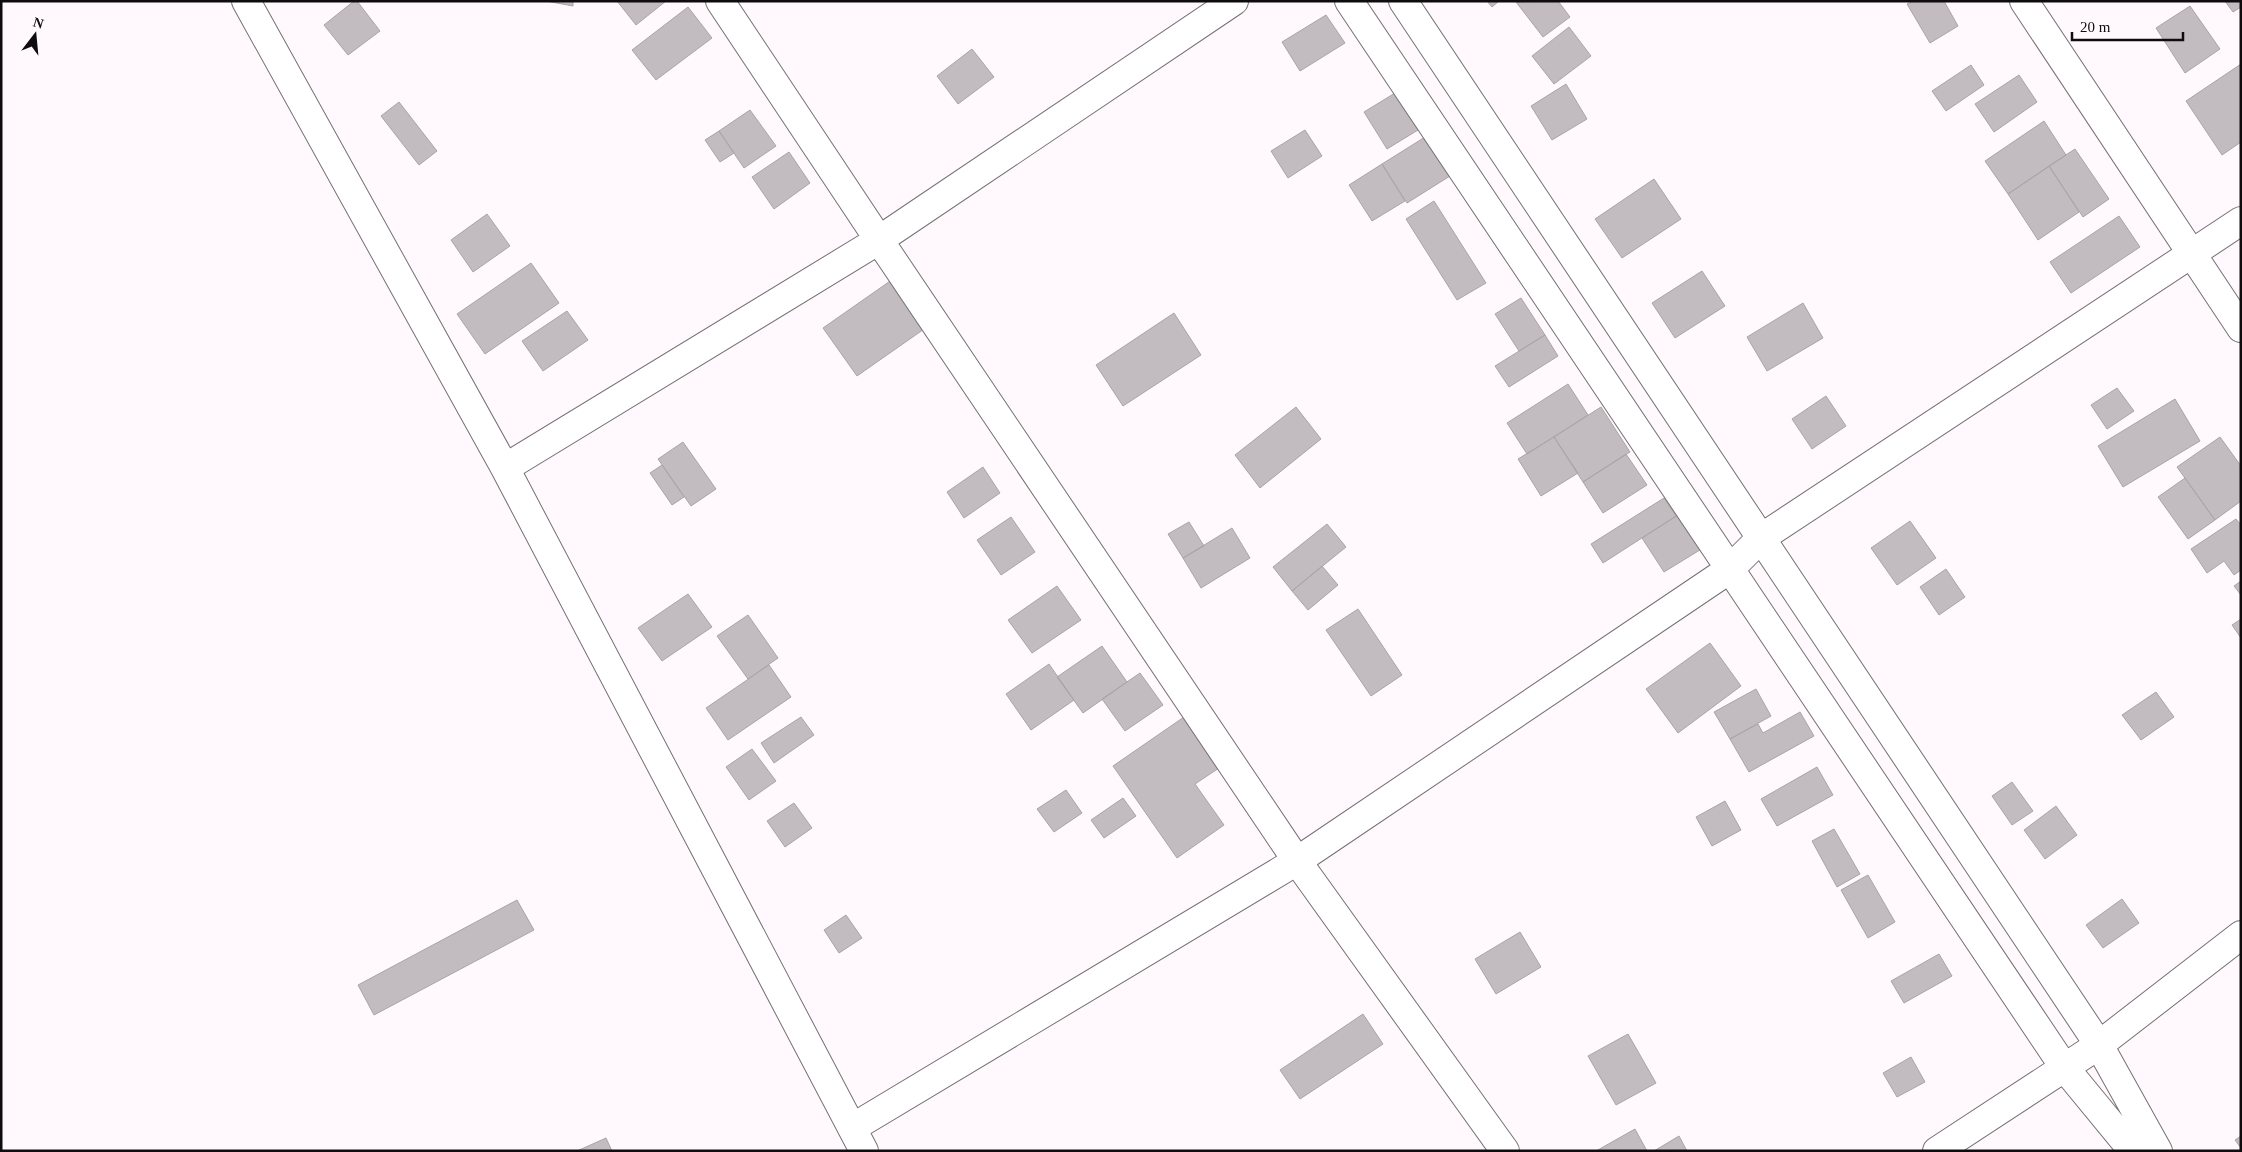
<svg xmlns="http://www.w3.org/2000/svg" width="2242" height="1152" font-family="'Times New Roman',serif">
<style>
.building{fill:#c2bcc0;stroke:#aaa3a7}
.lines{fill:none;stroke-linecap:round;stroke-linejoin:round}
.minor-casing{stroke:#767074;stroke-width:30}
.minor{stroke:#fff;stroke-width:28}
</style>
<rect width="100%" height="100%" fill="#fff9fd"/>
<path class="building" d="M354 1H357L380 31 348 55 324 25Z
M546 1H573V6Z
M617 1H666L636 25Z
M1487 1H1499L1492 7Z
M1558 1 1570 17 1543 37 1516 2Z
M1913 1H1944L1958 26 1930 43 1907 4Z
M2225 1H2241V7L2233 12Z
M2190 6 2220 49 2185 73 2156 28Z
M688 7 712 38 656 80 632 50Z
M1326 15 1345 43 1300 71 1282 42Z
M1569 27 1591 56 1554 84 1532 56Z
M972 49 994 77 958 104 937 76Z
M2241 64V142L2222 155 2186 101Z
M1971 65 1984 85 1946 111 1932 91Z
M2019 75 2037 102 1994 132 1975 104Z
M1566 84 1587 119 1552 140 1531 106Z
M1395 93 1418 130 1387 149 1364 112Z
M399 102 437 151 419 165 381 116Z
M750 110 776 146 744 168 719 131Z
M2044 121 2066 155 2008 194 1985 161Z
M1305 130 1322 156 1288 178 1271 151Z
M719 131 734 153 720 162 705 140Z
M1425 137 1450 176 1407 203 1382 164Z
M2075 149 2109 199 2083 217 2049 166Z
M789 152 810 183 774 209 752 177Z
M1382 164 1405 201 1372 221 1349 185Z
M2049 166 2079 212 2038 240 2008 194Z
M1654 179 1681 219 1622 258 1595 219Z
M1434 201 1486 283 1457 300 1406 219Z
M487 214 510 246 473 272 451 240Z
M2119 216 2140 247 2071 293 2050 262Z
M531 263 559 303 485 354 457 314Z
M1702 271 1725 306 1675 338 1652 303Z
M893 279 927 327 857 376 823 328Z
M1521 298 1545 335 1519 351 1495 314Z
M1803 303 1823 338 1767 371 1747 337Z
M567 311 588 340 543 371 522 341Z
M1174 313 1201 355 1123 406 1096 365Z
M1545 335 1558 356 1509 387 1495 366Z
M1568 384 1588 415 1527 454 1507 423Z
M2117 388 2134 411 2107 429 2091 405Z
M1826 396 1846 426 1812 449 1792 419Z
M2175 399 2200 441 2123 487 2098 446Z
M1296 407 1321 439 1260 488 1235 455Z
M1601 407 1630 452 1583 482 1554 437Z
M1554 437 1578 473 1541 496 1518 459Z
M2220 437 2241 466V501L2215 520 2177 467Z
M683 442 716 489 691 506 658 459Z
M1626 454 1647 485 1603 513 1583 482Z
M662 465 684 497 672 505 650 473Z
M983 467 1000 493 964 518 947 492Z
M2185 478 2215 520 2188 539 2158 497Z
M1664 498 1676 516 1603 563 1591 544Z
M1686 510 1708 545 1664 572 1642 538Z
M1011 517 1035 552 1001 575 977 540Z
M2236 519 2241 525V570L2234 575 2224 561 2207 573 2191 549Z
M1910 521 1936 558 1897 585 1871 548Z
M1189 522 1204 546 1183 558 1168 534Z
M1327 524 1346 547 1292 591 1273 567Z
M1232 528 1250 558 1201 588 1183 558Z
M1322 566 1338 585 1308 610 1292 591Z
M1946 569 1965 597 1939 615 1920 587Z
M2241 581V595L2234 586Z
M1057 586 1081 620 1032 653 1008 620Z
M688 594 712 627 662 661 638 628Z
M1358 609 1402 675 1371 696 1326 630Z
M748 615 778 658 748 679 717 636Z
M2241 619V638L2232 625Z
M1710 643 1741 686 1678 733 1646 689Z
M1102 646 1127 682 1083 713 1057 677Z
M1049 664 1074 700 1031 730 1006 694Z
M769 665 791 697 728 740 706 708Z
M1140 673 1163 705 1125 731 1102 699Z
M1756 689 1771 716 1730 739 1714 712Z
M2156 692 2174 717 2141 740 2122 715Z
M1800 712 1814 736 1749 772 1730 739 1758 724 1763 733Z
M801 717 814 735 774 763 761 743Z
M1184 717 1219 768 1195 784 1224 825 1177 858 1113 766Z
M752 749 776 781 749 800 726 767Z
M1817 767 1833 795 1777 826 1761 799Z
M2012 782 2033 811 2012 825 1992 796Z
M1066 790 1082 813 1054 832 1037 809Z
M1123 798 1136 816 1104 838 1091 820Z
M1725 801 1741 830 1712 846 1696 817Z
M794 803 812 828 785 847 767 821Z
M2056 806 2077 835 2045 859 2024 830Z
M1834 829 1860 874 1837 887 1812 841Z
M1868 875 1895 922 1868 938 1841 890Z
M2122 899 2139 923 2103 948 2086 925Z
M517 900 534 930 374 1015 358 985Z
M846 915 862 938 839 953 824 930Z
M1520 932 1541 967 1496 994 1475 959Z
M1939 954 1952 976 1904 1003 1891 981Z
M1363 1014 1383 1044 1300 1099 1280 1070Z
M1628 1034 1656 1083 1616 1105 1588 1056Z
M1911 1057 1925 1082 1897 1097 1883 1073Z
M1635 1129 1647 1151H1596Z
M1679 1136 1687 1151H1654Z
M2241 1136V1148L2235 1140Z
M606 1138 612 1151H577Z"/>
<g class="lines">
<defs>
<path id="minor" d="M246 1 505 468 864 1151
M720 1 879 240 1297 861 1505 1151
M1349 1 2064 1067 2133 1151
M1403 1 2099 1045 2158 1151
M2024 1 2241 328
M505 468 879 240 1234 1
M852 1128 1297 861 1730 569 1761 538 2241 221
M1937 1151 2099 1045 2241 935"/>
</defs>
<use href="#minor" class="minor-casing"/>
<use href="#minor" class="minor"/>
</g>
<rect width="2242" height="1152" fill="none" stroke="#0f0c0e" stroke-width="5"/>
<g transform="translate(35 35) rotate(16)" stroke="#fff9fd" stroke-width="4" paint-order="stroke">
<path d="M0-4L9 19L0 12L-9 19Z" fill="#0f0c0e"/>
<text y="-8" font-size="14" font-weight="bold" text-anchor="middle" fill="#0f0c0e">N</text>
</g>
<path d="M2072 32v8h111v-8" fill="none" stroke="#0f0c0e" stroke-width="2.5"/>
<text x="2080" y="32" font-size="15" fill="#0f0c0e" stroke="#fff9fd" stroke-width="4" paint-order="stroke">20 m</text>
</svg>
